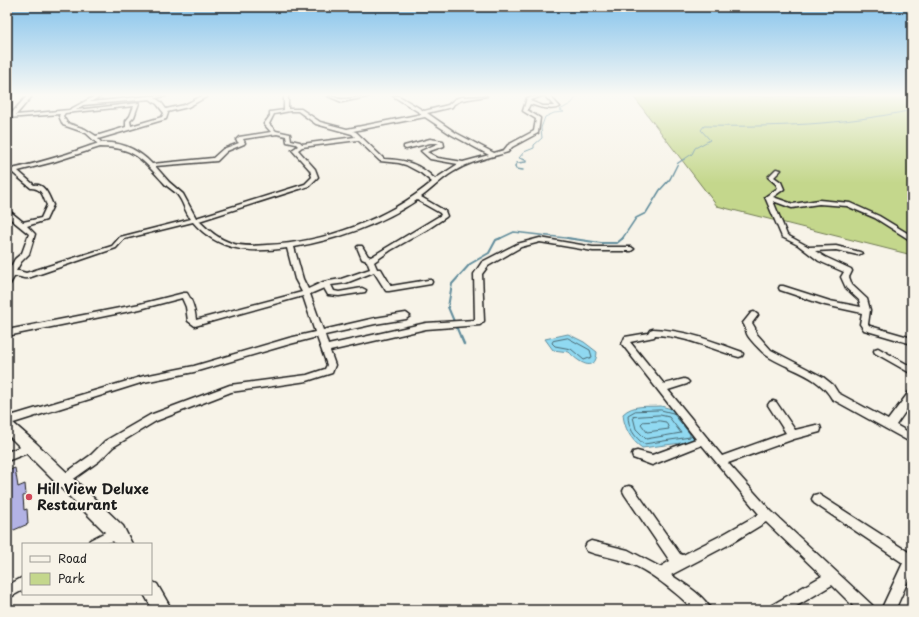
<svg xmlns="http://www.w3.org/2000/svg" width="919" height="617" font-family="'Playpen Sans',sans-serif">
<style>
.green{fill:#c4d78c;stroke:#707a54}
.water{fill:#90d9f1;stroke:#628d9c}
.lines{fill:none;stroke-linecap:round;stroke-linejoin:round}
.shore{stroke:#4a6871;stroke-width:1}
.stream-far3{stroke:#628d9c;stroke-width:1}
.stream-far2{stroke:#628d9c;stroke-width:1.5}
.stream-far1{stroke:#628d9c;stroke-width:2}
.stream{stroke:#628d9c;stroke-width:2.5}
.building{fill:#b2b2e4;stroke:#1c1c1c}
.minor-casing{stroke:#1c1c1c;stroke-width:3}
.highway-casing{stroke:#1c1c1c;stroke-width:3}
.minor{fill:#f7f3e8;fill-rule:evenodd}
.highway{fill:#f7f3e8;fill-rule:evenodd}
.poi-dot{fill:#d1495b;stroke:#f7f3e8;stroke-width:1.5}
.labels{text-anchor:middle;stroke-width:4;stroke-linejoin:round;paint-order:stroke}
.near-poi-label{font-size:14px;font-weight:bold;fill:#1c1c1c;stroke:#f7f3e8;text-anchor:start}
</style>
<rect width="100%" height="100%" fill="#f7f3e8"/>
<filter id="ink" filterUnits="userSpaceOnUse"><feTurbulence type="fractalNoise" baseFrequency=".025" numOctaves="2"/><feDisplacementMap in="SourceGraphic" scale="8" xChannelSelector="R" yChannelSelector="G"/><feConvolveMatrix kernelMatrix="1 2 1 2 8 2 1 2 1" color-interpolation-filters="sRGB"/></filter>
<g filter="url(#ink)">
<path class="green" d="M633 96H912V255L717 206Z"/>
<path class="water" d="M568 334 584 342 597 352C596 375 577 361 569 352L553 350 545 339Z
M661 406 675 410 695 434 693 439 689 442 642 448C631 440 624 428 623 414 633 404 648 407 661 406Z"/>
<g class="lines">
<path class="shore" d="M568 338 590 350 592 357 584 360 571 349 555 346 552 343 553 341Z
M661 410 673 413 690 434V437L644 444C634 437 628 427 628 415L635 411Z
M660 415 669 417 681 433 646 439 636 429 633 417Z
M660 421 666 422 669 429 647 432 641 424 643 422Z"/>
<path class="stream-far3" d="M525 160 519 158 524 152 534 148V145L542 138 541 128 545 117 554 113 564 112 560 110 572 103 577 96
M683 160 692 154 695 148 710 140 701 130 704 126C773 127 844 125 912 110"/>
<path class="stream-far2" d="M522 159 526 160V162L517 163 515 166 516 169 523 170
M499 239 514 232 574 239
M622 239 636 218 646 213 660 190 670 179 678 163 684 159"/>
<path class="stream-far1" d="M567 238 601 243H617L623 238
M461 338 448 307 452 284 470 264 489 253 496 240 501 238"/>
<path class="stream" d="M461 337 464 344"/>
</g>
<path class="building" d="M15 468 18 487 25 484 26 495 23 496 24 510 27 509 28 524 7 533V471Z"/>
<g class="lines">
<defs>
<path id="minor" d="M27 96H32L16 115 69 110 95 96H101L90 102 148 96H166L155 98 161 102 166 109 184 105 202 96H208L188 107 167 112 168 113 166 119 98 139 101 142 98 144 86 133 63 125 59 116 60 114 7 118V116L10 115ZM150 99 157 104 164 113 162 117 131 126 130 121 134 117 139 103 76 110 83 105ZM134 106 130 116 126 121V127L96 136 85 129 67 123 63 116 65 113Z
M284 96H288V109H301L320 122 347 129 422 114 393 96H399L424 111 448 105 455 99 461 97 487 96 462 100 454 104 452 107 427 113 456 133 494 153 504 150 508 145 534 131 536 119 523 111 527 98 542 96 531 100 530 101 543 106H554L545 96H550L560 107C551 111 539 107 530 104L527 110 540 118 538 133 512 147 508 152C489 158 470 161 453 172 441 179 432 189 421 197L445 211 447 216 446 217 428 229 391 250 374 262 377 269H381L391 286 428 280H431L432 282 431 284 389 291H386L374 272 346 283 331 285 334 291 339 292 362 288 366 290 365 292 339 296 328 295 324 288 310 294 323 330 375 318 406 313 410 316 406 319 375 324 325 335 328 345 426 323 475 320 474 274 482 262 517 244 540 238 593 247H631L634 249 631 251H593L540 242 521 247 488 266 482 274 484 321 480 325 426 329 330 351 335 365 332 373 307 381 231 392 156 421 113 447 99 461 68 483 64 485 60 483 59 480 60 477 91 455 105 441 150 415 230 385 307 375 325 369 327 365 317 337 290 344 194 372 144 382 7 425V417L144 376 194 366 289 338 315 332 303 296 195 326 188 321 186 307 182 298 140 309 7 336V330L140 304 184 293H187C193 302 195 310 196 320L302 292 295 279 287 248C251 253 219 252 193 222L124 239 116 248 28 278C22 279 19 275 14 277L10 284H7V274L15 259 22 253 29 234 7 216V212L12 213 23 222 41 218 47 205C42 195 43 189 31 188L13 173 7 174V170C27 166 47 160 67 154 77 151 86 147 96 144 117 139 138 149 152 164L213 158 223 149 239 143 236 140 239 137 271 132 264 124 270 116V112L284 110ZM290 111H298L316 124 352 134 355 137 302 144 300 142 291 140 290 134 276 131 269 124 274 114ZM425 117 452 135 489 155 463 162 438 158 427 152 444 146 443 141 430 139 404 146V148L406 149 430 143H439L421 151 430 159 458 164 435 179C418 163 406 160 384 159L356 132 353 131ZM277 134 286 136 287 142 296 144 298 146 292 150 310 170 312 177 305 184 196 218 183 194 169 182 155 166 217 161 227 151 244 144 245 143 243 139ZM358 140 380 161 399 163 406 165 421 173 432 182C388 219 324 243 267 245 256 246 242 247 231 243 219 239 208 230 199 221L309 186 318 177 315 169 298 150 302 147ZM100 147C134 147 142 159 164 183 168 188 176 191 179 197 184 204 185 212 191 219L120 237 112 246 26 273 19 271H16L21 262 29 254 35 234 27 226 46 220 53 205C49 197 45 183 34 185L18 171 53 162ZM417 200 440 213 441 215 371 257 368 256 362 246H358L357 247 362 259 367 261 370 269 341 279 323 282 308 289 303 279 294 247C336 240 382 224 417 200Z
M328 96C334 96 339 100 344 99 353 99 362 96 371 96L342 102Z
M776 169 781 170 774 177 781 182 784 189 773 197 793 204 819 200 850 203 879 216 912 236V241L910 240 875 218 847 206 819 204 792 208 773 201 787 235 809 247 836 246 860 252 862 253 858 255 836 250 815 251 825 257 851 269 852 271 849 277 852 285 867 299 870 310 868 324 870 326 912 338V344L864 330 860 324 862 313 825 305 780 290 779 288 780 286H783L830 301 861 307 859 300 846 288 841 277 844 272 819 261 798 245 782 237 765 197 778 188 776 184 768 177Z
M754 312 758 315 752 323 755 328V332L771 350 823 377 833 385 838 393 888 420 909 392 912 391V402L896 425 912 434V443L832 399C818 374 788 370 766 355 762 352 749 339 747 334 745 329 747 329 743 323L751 313Z
M653 329C685 330 713 341 742 352L743 354 742 356 739 357C710 349 687 336 655 335L654 337 630 342 664 384 684 379 687 380 689 382 687 384 668 390 722 456 786 433 768 405 770 402 773 401 776 402 795 430 816 425 820 426 821 429 820 432 794 439 728 463 771 511 872 605 874 610H857L832 585 790 610H770L772 605 822 576 766 522 730 544 671 575C683 583 705 596 711 610H694C678 594 648 569 626 562 613 557 599 556 587 551L585 547 587 543 591 541 628 550 660 567 670 561 625 495 623 491 625 487 629 486 633 487 680 554 683 555 722 535 759 514 702 445 652 465 633 458 632 455 633 452 637 451 652 455 696 439 622 344 625 337 648 333 650 330Z
M878 348 912 367V374L875 353 874 351 875 349Z
M31 443 35 444 36 447 35 450 7 461V452Z
M818 494 910 553 912 552V572L895 610H881L903 563 814 503 812 499 814 495Z
M117 526 121 528 123 532C117 545 100 544 88 544L90 540Z
M23 577V590L7 599V586Z"/>
<path id="highway" d="M7 420 12 422 36 443 123 526 132 544H115L111 538 7 434Z
M151 581 157 584 172 610H153L144 594H151Z"/>
</defs>
<use href="#minor" class="minor-casing"/>
<use href="#highway" class="highway-casing"/>
<use href="#minor" class="minor"/>
<use href="#highway" class="highway"/>
</g>
</g>
<linearGradient id="sky" x2="0" y2="1"><stop stop-color="#85c3ec"/><stop offset="0.52" stop-color="#fbfaf5"/><stop offset="1" stop-color="#fbfaf5" stop-opacity="0"/></linearGradient>
<rect width="919" height="183" fill="url(#sky)"/>
<circle class="poi-dot" cx="29" cy="497" r="4"/>
<g class="labels">
<g class="near-poi-label">
<text x="37" y="494">Hill View Deluxe<tspan x="37" dy="16">Restaurant</tspan></text>
</g>
</g>
<rect width="919" height="617" fill="none" stroke="#f7f3e8" stroke-width="24"/>
<rect x="12" y="12" width="895" height="593" fill="none" stroke="#1c1c1c" stroke-width="1.5" filter="url(#ink)"/>
<rect x="22" y="543" width="130" height="52" fill="#f7f3e8" stroke="#9f9d96"/>
<rect x="30" y="556" width="20" height="6" fill="#f7f3e8" stroke="#9f9d96"/>
<text x="58" y="563" font-size="12" fill="#1c1c1c">Road</text>
<rect x="30" y="573" width="20" height="12" fill="#c4d78c" stroke="#9f9d96"/>
<text x="58" y="583" font-size="12" fill="#1c1c1c">Park</text>
</svg>
